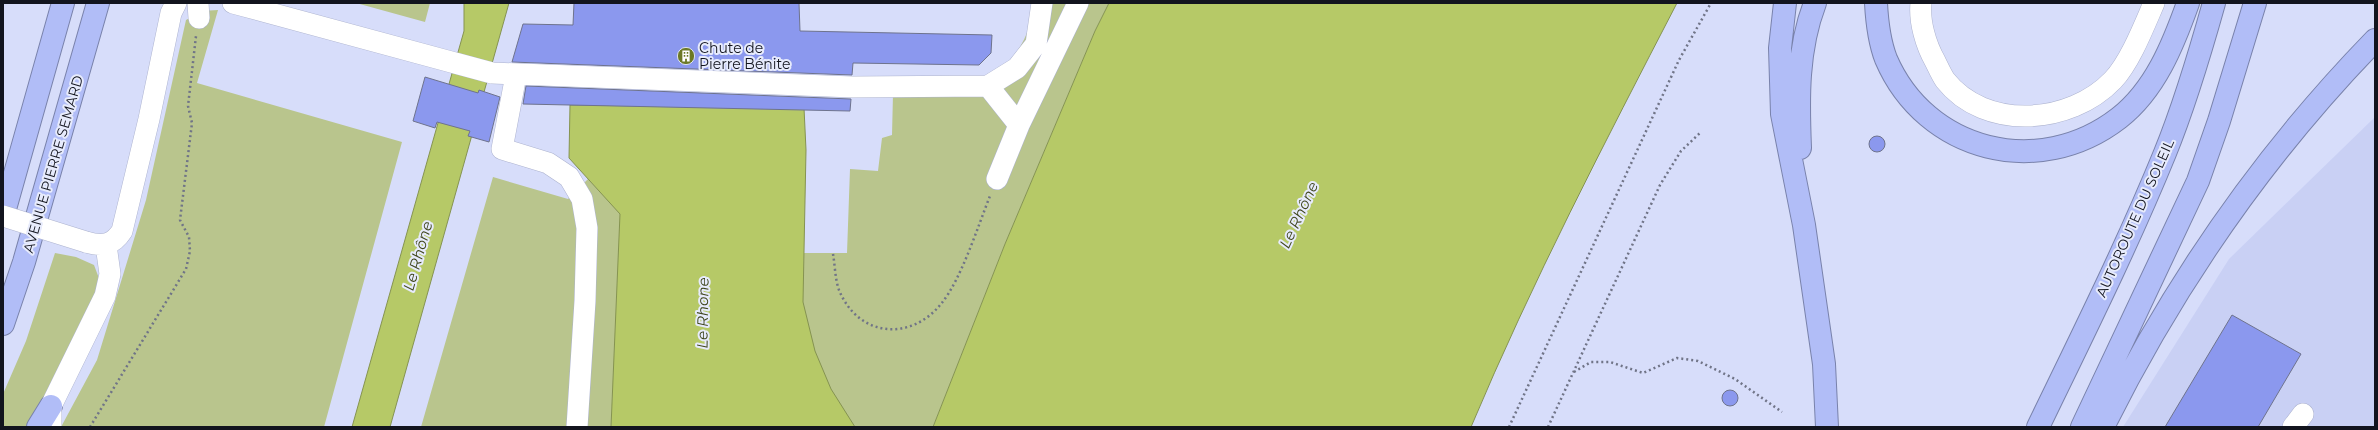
<svg xmlns="http://www.w3.org/2000/svg" width="2378" height="430" font-family="Montserrat,sans-serif">
<style>
.built{fill:#c9d0f4}
.green{fill:#b9c58d}
.water{fill:#b6c967;stroke:#859351}
.building{fill:#8b98ee;stroke:#6e738d}
.lines{fill:none;stroke-linecap:round;stroke-linejoin:round}
.minor-casing{stroke:#adb3cf;stroke-width:22}
.highway-casing{stroke:#7982ab;stroke-width:24}
.path{stroke:#707487;stroke-width:2.5;stroke-dasharray:2 3;stroke-linecap:butt}
.minor{stroke:#fff;stroke-width:21}
.highway{stroke:#b1bdf7;stroke-width:22}
.minor-bridge-casing{stroke:#adb3cf;stroke-width:22;stroke-linecap:butt}
.minor-bridge{stroke:#fff;stroke-width:21}
.labels{text-anchor:middle;stroke-width:4;stroke-linejoin:round;paint-order:stroke}
.poi-label{font-size:14px;fill:#12141e;stroke:#e7ebfc;text-anchor:start}
.street-label{font-size:14px;fill:#12141e;stroke:#e7ebfc}
.water-label{font-size:15px;font-style:italic;fill:#3e451c;stroke:#e7ebfc}
</style>
<rect width="100%" height="100%" fill="#d7ddfa"/>
<path class="built" d="M2375 117V427H2123L2229 259Z"/>
<path class="green" d="M356 3H430L425 22Z
M1031 3H1109L1095 31 1005 244 933 427H855C830 395 806 343 803 302 801 286 803 269 804 253H847L850 169 878 171 882 138 892 135 893 94 971 96C997 74 1020 58 1030 24 1032 16 1035 11 1031 3Z
M218 10 197 83 402 142 324 427H61L97 360 146 200 186 20 202 11Z
M493 177 568 199 588 179 621 214 611 427H421Z
M55 253 76 257 94 265 100 281 79 334 29 427H3V394L26 341Z"/>
<path class="water" d="M464 3H509L390 427H352L464 31Z
M1109 3H1677C1605 142 1532 282 1471 427H933L1005 244 1095 31Z
M570 105 804 108 806 150 803 302 815 351 831 389 855 427H611L620 214 569 158Z"/>
<path class="building" d="M574 3H799L800 31 992 35 991 53 979 65 853 63 852 75 512 62 523 24 573 25Z
M425 77 478 93 479 90 500 97 489 142 468 136 470 131 437 122 435 128 413 121Z
M526 86 851 99 850 111 523 104Z
M1869 144a8 8 0 1 1 16 0a8 8 0 1 1-16 0Z
M2232 315 2301 354 2258 427H2165Z
M1722 398a8 8 0 1 1 16 0a8 8 0 1 1-16 0Z"/>
<g class="lines">
<defs>
<path id="minor" d="M198 3 199 18
M233 3 492 73 853 87 988 86 1017 68 1036 44 1042 3
M1921 3C1919 22 1926 45 1935 61 1938 67 1941 74 1945 80 1985 131 2070 125 2113 80 2130 62 2144 26 2154 3
M516 75 502 149 548 163 569 177 582 199 587 228 585 301 577 427
M988 86 1019 125
M997 179 1019 125 1078 3
M86 242C103 247 113 245 122 231L149 119 171 13 176 3
M51 427V406L105 296 110 274 106 245
M2293 427 2303 414"/>
<path id="highway" d="M1785 3 1780 48 1782 114 1804 225 1824 364 1827 427
M1876 3C1877 22 1879 41 1886 59 1926 152 2039 180 2119 118 2155 90 2173 45 2188 3
M1800 148C1798 99 1797 50 1815 3
M3 216 63 3
M3 324 24 262 98 3
M38 427 51 406
M2038 427C2082 336 2127 246 2165 153 2185 104 2200 53 2214 3
M2082 427 2198 181 2219 121 2255 3
M2103 427C2173 286 2265 153 2375 40"/>
</defs>
<use href="#minor" class="minor-casing"/>
<use href="#highway" class="highway-casing"/>
<path class="path" d="M833 254C835 265 835 279 839 290 858 337 910 342 941 304 961 280 978 226 990 196
M1574 372 1591 362H1610L1643 373 1677 358 1698 361 1735 379 1782 412
M90 427 186 269 190 251 189 237 180 220 192 123 188 106 196 36
M1509 427 1679 60 1711 3
M1548 427 1660 185 1681 151 1701 132"/>
<use href="#minor" class="minor"/>
<use href="#highway" class="highway"/>
<defs>
<path id="minor-bridge" d="M3 216 86 242"/>
</defs>
<use href="#minor-bridge" class="minor-bridge-casing"/>
<use href="#minor-bridge" class="minor-bridge"/>
</g>
<defs>
<symbol id="building-disc" viewBox="-11 -11 22 22"><circle r="9.5" fill="#6c7926" stroke="#e7ebfc"/><path d="M-4-6H4V6H1V3H-1V6H-4ZM-2.5-4.3h1.7v1.8h-1.7ZM.8-4.3h1.7v1.8H.8ZM-2.5-1h1.7V.8h-1.7ZM.8-1h1.7V.8H.8Z" fill="#fff"/></symbol>
</defs>
<g fill-rule="evenodd">
<use href="#building-disc" x="676" y="46" width="20" height="20"/>
</g>
<g class="labels">
<g class="poi-label">
<text x="699" y="53">Chute de<tspan x="699" dy="16">Pierre Bénite</tspan></text>
</g>
<g class="street-label">
<text transform="translate(53 164) rotate(-74)" y="5">AVENUE PIERRE SEMARD</text>
<text transform="translate(2135 218) rotate(-66)" y="5">AUTOROUTE DU SOLEIL</text>
</g>
<g class="water-label">
<text transform="translate(1299 215) rotate(-65)" y="5">Le Rhône</text>
<text transform="translate(418 256) rotate(-74)" y="5">Le Rhône</text>
<text transform="translate(703 313) rotate(-89)" y="5">Le Rhone</text>
</g>
</g>
<rect width="2378" height="430" fill="none" stroke="#12141e" stroke-width="8"/>
</svg>
